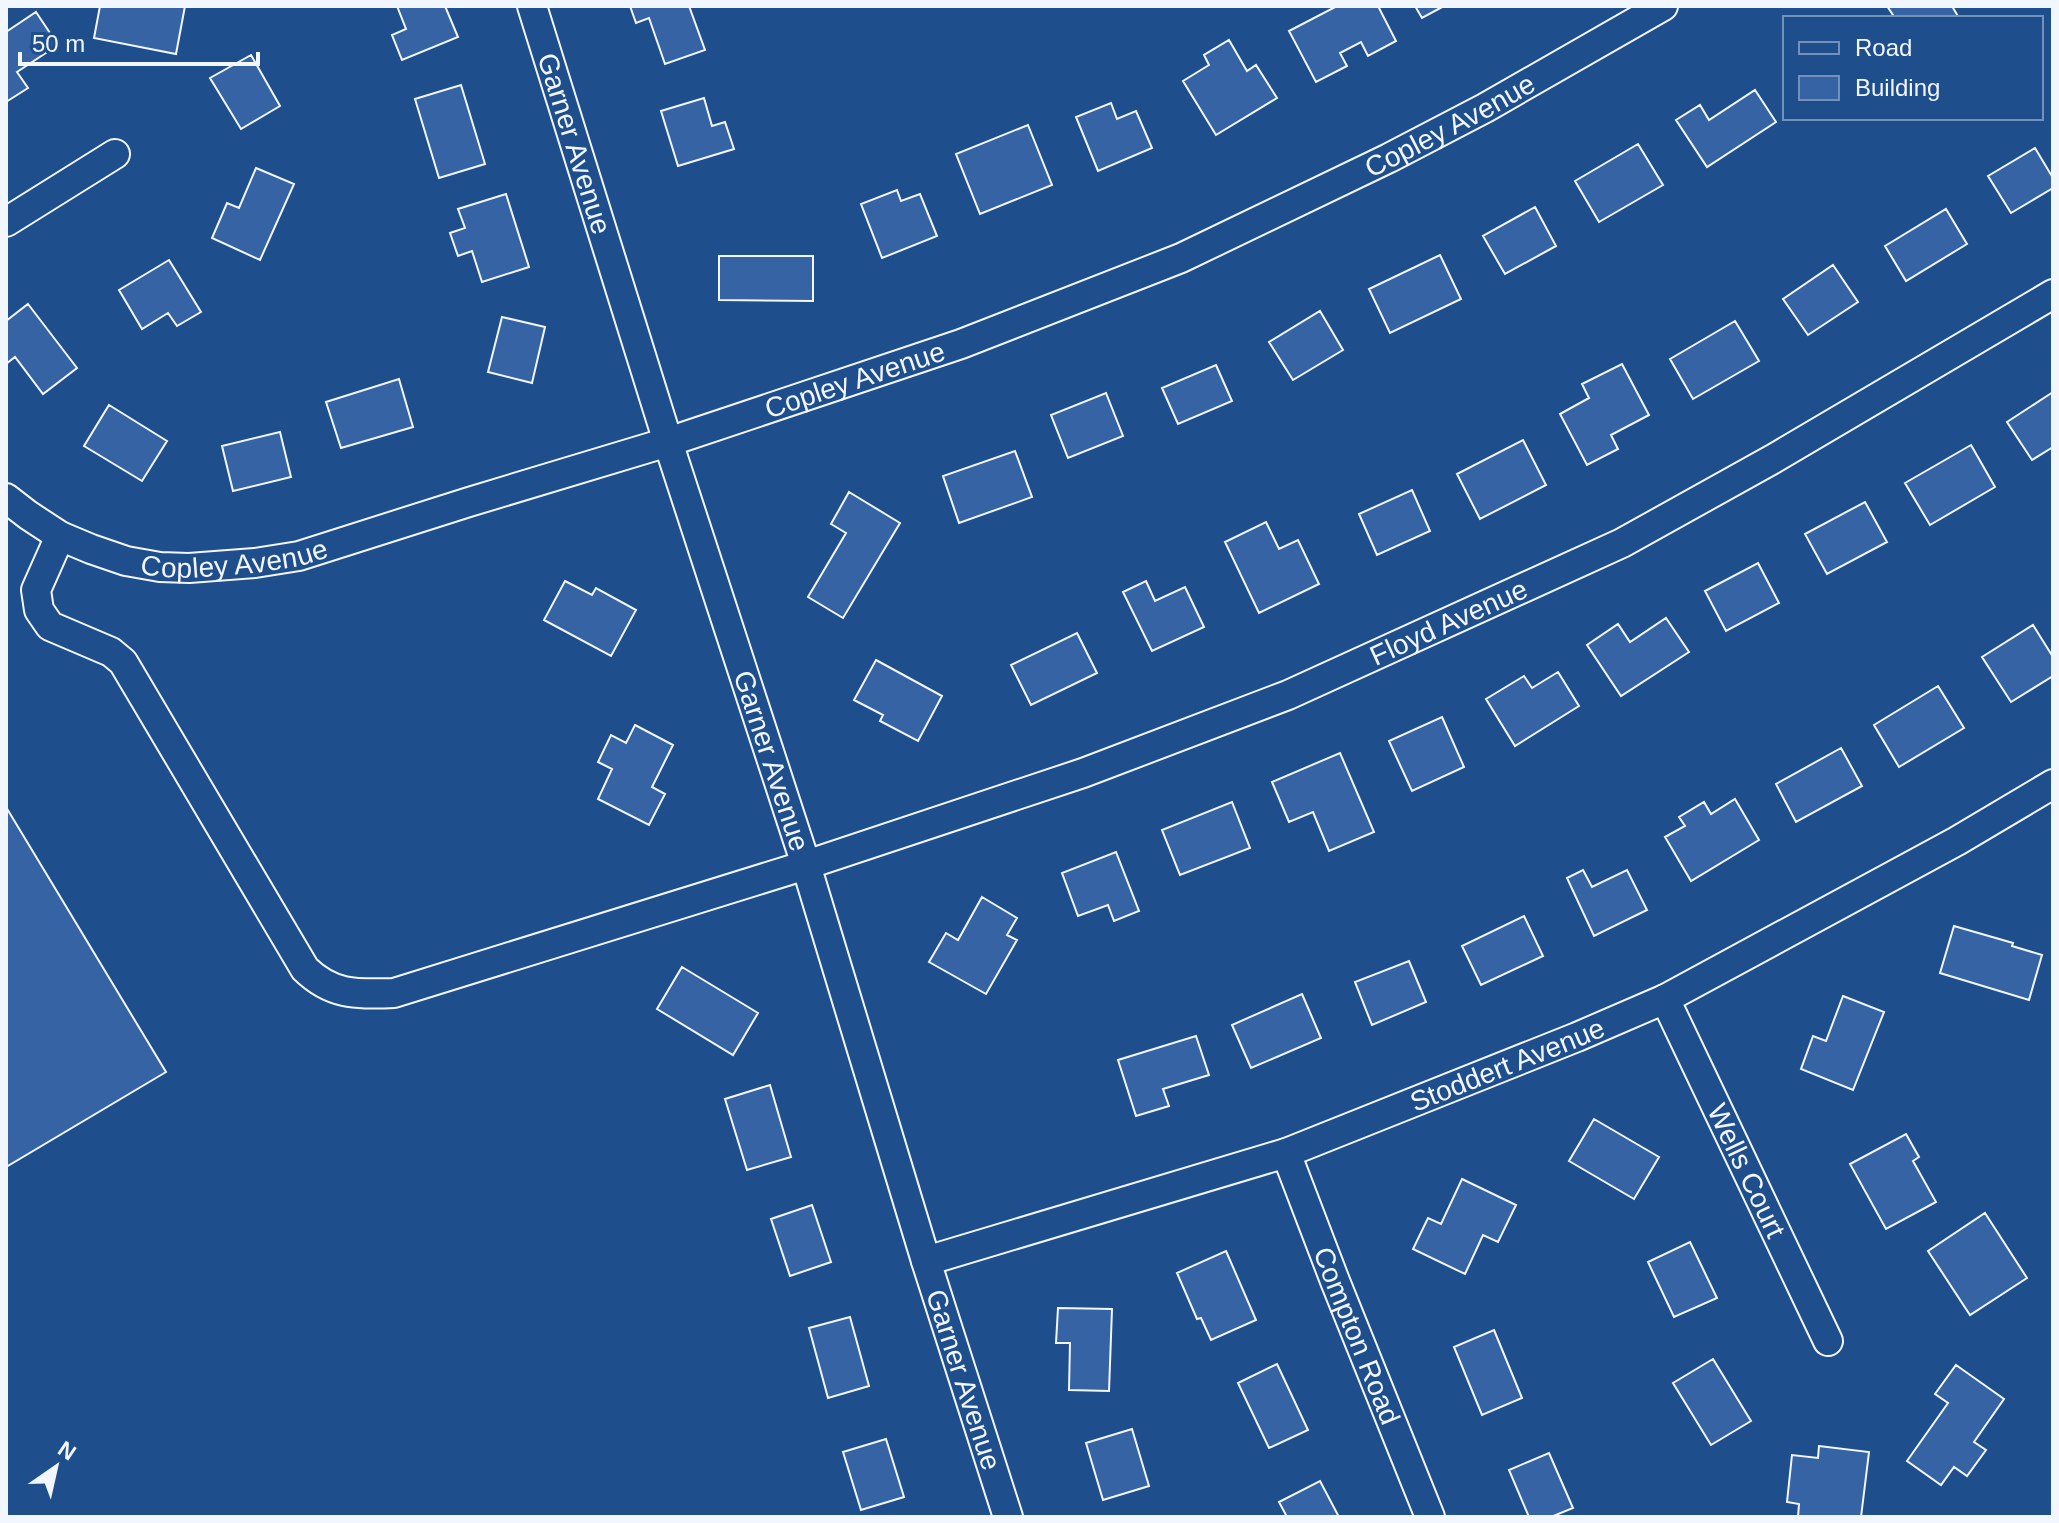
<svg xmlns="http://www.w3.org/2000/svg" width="2059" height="1523" font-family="Helvetica,sans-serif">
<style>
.building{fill:#3563a3;stroke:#f2f6ff;stroke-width:2}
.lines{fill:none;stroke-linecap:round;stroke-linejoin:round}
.street-casing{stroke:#f2f6ff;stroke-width:32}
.street{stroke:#1f4e8c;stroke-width:28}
.labels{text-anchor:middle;stroke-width:6;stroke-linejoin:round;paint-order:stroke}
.street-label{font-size:28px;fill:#f2f6ff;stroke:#1f4e8c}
</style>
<rect width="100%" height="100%" fill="#1f4e8c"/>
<path class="building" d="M100 6H185L176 54 94 38Z
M397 6H445L458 37 402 60 392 35 406 29Z
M630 6H689L705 50 665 64 649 18 636 23Z
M1337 6H1378L1396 41 1368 56 1361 42 1340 53 1347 66 1316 82 1289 31Z
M1415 6H1444L1422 18Z
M1887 6H1952L1959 18H1895Z
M36 12 58 45 17 72 28 88 6 102V32Z
M1229 40 1247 71 1256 65 1277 98 1216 135 1183 81 1209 65 1204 55Z
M251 55 280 106 241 129 210 78Z
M461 85 485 164 439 178 415 99Z
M1755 90 1776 122 1707 167 1676 120 1700 105 1709 120Z
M704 98 712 126 725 122 734 149 678 166 661 111Z
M1111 103 1117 119 1136 111 1152 148 1098 171 1076 117Z
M1028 125 1052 185 980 214 956 154Z
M1638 144 1663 185 1599 222 1575 181Z
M2035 148 2053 178V188L2011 213 1988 176Z
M256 168 294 184 260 260 212 238 227 203 239 208Z
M897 190 901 201 920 194 937 236 882 258 861 204Z
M506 194 529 267 482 282 472 251 458 256 450 233 465 228 458 209Z
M1535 207 1556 246 1505 274 1483 236Z
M1946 209 1967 244 1906 281 1885 246Z
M1440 255 1461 299 1390 333 1369 289Z
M719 256H813V301L719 300Z
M169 260 201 312 177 326 168 313 142 329 119 290Z
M1833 265 1858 302 1808 335 1783 299Z
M28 304 77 368 43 394 15 357 6 364V321Z
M1320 311 1343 350 1293 380 1269 342Z
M502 317 545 327 532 383 488 372Z
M1735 321 1759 361 1693 399 1670 359Z
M1622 364 1649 415 1611 435 1618 449 1587 465 1560 414 1589 398 1582 384Z
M1216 365 1232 401 1178 424 1162 388Z
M399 379 413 427 341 448 326 402Z
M2053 392V447L2032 460 2007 422Z
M1106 393 1123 436 1068 458 1051 415Z
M109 405 167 441 142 481 84 446Z
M280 432 291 477 233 491 222 446Z
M1523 440 1546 485 1480 519 1457 474Z
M1971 445 1995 487 1930 525 1905 483Z
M1015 451 1032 497 959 523 943 476Z
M1412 490 1430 531 1377 555 1359 514Z
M849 492 900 523 843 618 808 597 846 533 831 524Z
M1865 502 1887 542 1827 574 1805 534Z
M1266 522 1279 549 1298 540 1319 584 1259 613 1225 542Z
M1758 563 1779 603 1726 631 1705 591Z
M565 581 592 595 596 588 636 610 611 656 544 620Z
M1146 581 1155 601 1185 587 1204 627 1152 651 1123 592Z
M1666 618 1689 652 1621 696 1587 645 1618 624 1630 642Z
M2033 625 2053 657V676L2011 702 1982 657Z
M1077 633 1097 673 1031 705 1011 665Z
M876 660 942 696 918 741 880 721 883 715 854 700Z
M1558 672 1579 706 1515 746 1486 699 1524 676 1532 688Z
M1938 686 1964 728 1899 767 1874 725Z
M1442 717 1464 767 1412 791 1389 741Z
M635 725 673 745 652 787 665 794 649 825 598 799 612 769 598 762 611 735 626 743Z
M1841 748 1862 786 1796 822 1776 784Z
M1340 753 1374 832 1329 851 1313 812 1289 822 1272 782Z
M1735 799 1759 840 1691 881 1665 837 1685 826 1679 817 1704 802 1711 814Z
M1232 802 1250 848 1180 875 1162 830Z
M6 807 166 1072 6 1167Z
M1116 852 1139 911 1114 921 1108 905 1078 916 1062 873Z
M1583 870 1592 887 1627 870 1647 910 1594 936 1567 878Z
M982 897 1017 918 1007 935 1017 940 986 994 929 962 946 933 958 940Z
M1524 916 1543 956 1481 985 1462 946Z
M1954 926 2013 943 2012 946 2042 955 2029 1000 1940 973Z
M1409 961 1426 1002 1372 1025 1355 982Z
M682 967 758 1013 733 1055 657 1009Z
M1302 994 1321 1038 1251 1068 1232 1025Z
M1843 996 1884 1012 1853 1090 1801 1069 1813 1036 1826 1041Z
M1196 1036 1209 1075 1163 1089 1169 1106 1136 1116 1118 1060Z
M770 1085 791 1157 747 1170 725 1099Z
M1594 1119 1659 1157 1634 1199 1569 1161Z
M1906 1134 1919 1157 1913 1161 1936 1202 1886 1229 1850 1164Z
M1462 1179 1516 1205 1498 1242 1483 1235 1465 1274 1413 1249 1428 1218 1441 1224Z
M812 1205 831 1262 790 1276 771 1219Z
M1985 1213 2027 1278 1970 1315 1928 1251Z
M1690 1242 1717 1298 1674 1317 1648 1262Z
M1226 1251 1256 1320 1211 1340 1201 1318 1197 1319 1177 1273Z
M1058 1308 1112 1309 1109 1391 1069 1390 1070 1343H1056Z
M850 1317 869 1386 828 1398 809 1328Z
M1494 1330 1522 1398 1482 1415 1454 1347Z
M1713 1359 1751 1421 1711 1445 1673 1383Z
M1277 1364 1308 1430 1269 1448 1238 1383Z
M1956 1365 2004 1399 1974 1442 1986 1450 1967 1476 1954 1467 1941 1485 1907 1461 1948 1403 1935 1394Z
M1132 1429 1149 1486 1103 1500 1086 1443Z
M886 1439 904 1497 861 1510 843 1452Z
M1819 1446 1869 1452 1861 1517H1798L1799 1504 1787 1502 1792 1455 1818 1458Z
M1549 1453 1573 1508 1551 1517H1529L1509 1470Z
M1320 1481 1339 1517H1287L1279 1502Z"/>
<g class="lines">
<defs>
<g id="street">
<path id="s1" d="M532 6 668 442 806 865 926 1261 1008 1517"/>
<path d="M6 222 115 154"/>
<path id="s2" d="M6 498 28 515 60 536 91 549 126 561 160 567 189 568 255 563 299 556 469 502 668 442 961 344 1181 258 1389 158 1485 108 1663 6"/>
<path id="s3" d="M60 536 36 590 39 610 50 626 111 652 123 662 305 969C333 996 357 994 394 993L806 865 1083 773 1288 695 1622 543 1773 459 2053 294"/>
<path id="s4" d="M1665 999 1828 1341"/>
<path id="s5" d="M1286 1153 1335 1281 1430 1517"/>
<path id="s6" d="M926 1261 1286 1153 1577 1037 1665 999 1957 841 2053 784"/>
</g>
</defs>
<use href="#street" class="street-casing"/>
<use href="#street" class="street"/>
</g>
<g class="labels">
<g class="street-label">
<text dy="10" stroke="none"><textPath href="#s2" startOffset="1542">Copley Avenue</textPath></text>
<text dy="10" stroke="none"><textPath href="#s1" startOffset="144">Garner Avenue</textPath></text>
<text dy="10" stroke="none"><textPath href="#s2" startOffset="894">Copley Avenue</textPath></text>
<text dy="10" stroke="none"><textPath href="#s2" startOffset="246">Copley Avenue</textPath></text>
<text dy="10" stroke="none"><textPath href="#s3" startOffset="1752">Floyd Avenue</textPath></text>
<text dy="10" stroke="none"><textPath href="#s1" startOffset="792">Garner Avenue</textPath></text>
<text dy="10" stroke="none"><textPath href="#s6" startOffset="614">Stoddert Avenue</textPath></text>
<text dy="10" stroke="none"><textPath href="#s4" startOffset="190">Wells Court</textPath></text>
<text dy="10" stroke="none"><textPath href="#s5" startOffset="196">Compton Road</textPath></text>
<text dy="10" stroke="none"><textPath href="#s1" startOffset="1440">Garner Avenue</textPath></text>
</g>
</g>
<rect width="2059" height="1523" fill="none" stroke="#f2f6ff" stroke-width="16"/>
<rect x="1783" y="16" width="260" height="104" fill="#1f4e8c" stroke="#7391ba" stroke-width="2"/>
<rect x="1799" y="42" width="40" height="12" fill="#1f4e8c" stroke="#7391ba" stroke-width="2"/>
<text x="1855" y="56" font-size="24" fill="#f2f6ff">Road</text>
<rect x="1799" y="76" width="40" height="24" fill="#3563a3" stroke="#7391ba" stroke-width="2"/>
<text x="1855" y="96" font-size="24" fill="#f2f6ff">Building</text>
<g transform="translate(56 1467) rotate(34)" stroke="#1f4e8c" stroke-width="6" paint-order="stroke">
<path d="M0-6L14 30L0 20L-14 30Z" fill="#f2f6ff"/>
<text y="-12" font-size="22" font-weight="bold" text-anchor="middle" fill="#f2f6ff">N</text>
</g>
<path d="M20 52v12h238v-12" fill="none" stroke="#f2f6ff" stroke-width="4"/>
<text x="32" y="52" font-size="24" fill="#f2f6ff" stroke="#1f4e8c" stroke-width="6" paint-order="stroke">50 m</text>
</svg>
